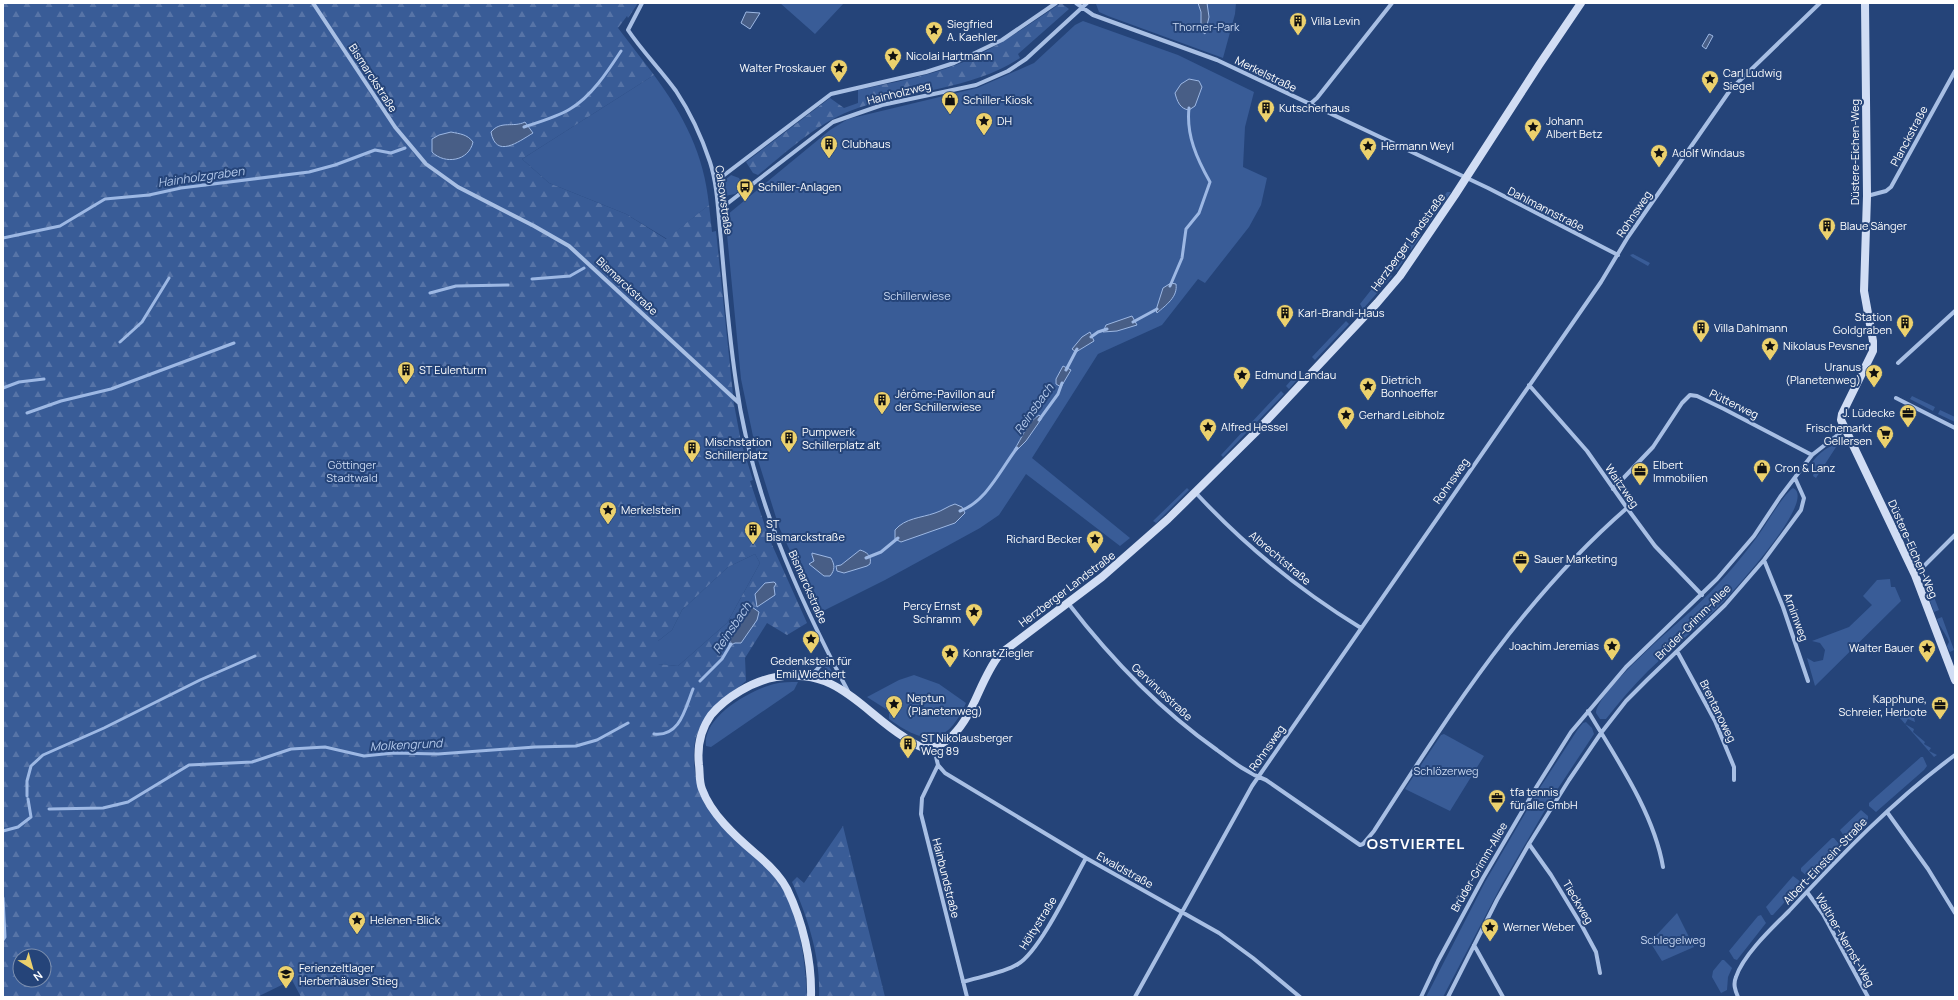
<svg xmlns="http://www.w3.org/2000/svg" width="1958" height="1000" font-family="Manrope,sans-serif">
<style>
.green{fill:#395c97}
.forest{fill:url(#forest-firs);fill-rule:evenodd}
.water{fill:#485e86;stroke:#9db8e4}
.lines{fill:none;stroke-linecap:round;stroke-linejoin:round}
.stream{stroke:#9db8e4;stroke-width:3}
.street{stroke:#a8bfe4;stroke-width:4}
.secondary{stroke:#d1ddf4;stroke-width:8}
.labels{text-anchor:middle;stroke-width:4;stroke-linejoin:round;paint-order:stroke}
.poi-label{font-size:11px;fill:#fff;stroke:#254479;text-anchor:start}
.park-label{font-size:11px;fill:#cbdaf3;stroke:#254479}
.street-label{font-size:11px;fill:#fff;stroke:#254479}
.water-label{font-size:12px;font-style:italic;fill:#b3c9eb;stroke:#254479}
.district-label{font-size:15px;font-weight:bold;letter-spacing:1px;fill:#fff;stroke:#254479}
</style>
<defs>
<pattern id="forest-firs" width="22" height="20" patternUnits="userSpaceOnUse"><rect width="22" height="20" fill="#395c97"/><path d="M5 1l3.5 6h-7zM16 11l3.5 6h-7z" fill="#5774a7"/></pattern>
</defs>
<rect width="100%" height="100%" fill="#254479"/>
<path class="green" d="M780 3H844L815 34Z
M1236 3 1235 14 1223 58 1108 16 1099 12 1096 4Z
M1083 21 1178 55 1254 92 1245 127 1243 167 1267 178 1261 205 1249 227 1205 283 1198 279 1162 325 1098 354 1032 458 1130 538 1120 546 1026 474 999 515 980 528 885 580 819 613 779 527 758 460 741 379 726 224 727 215 830 130 848 119 977 88 1034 63 1075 25Z
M654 75C684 116 704 154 709 205L667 239 626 214 549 183 522 159Z
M731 175 739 178 743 187 735 194 725 196 724 181Z
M1447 192H1451L1426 228 1420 225Z
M1416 230 1421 236 1411 250 1405 246Z
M1401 252 1406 257 1397 270 1389 266Z
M1633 254 1650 263 1648 266 1632 257 1630 255Z
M1386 271 1392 276 1363 309 1360 304Z
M1346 321 1349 324 1315 360 1312 357Z
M1300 370 1303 373 1289 389 1286 386Z
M1281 391 1284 394 1252 427 1249 425Z
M1912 396 1935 407 1933 411 1910 399Z
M1940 410 1955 417V422L1938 414Z
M1245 429 1248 431 1223 457 1221 455Z
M1838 444 1816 478 1813 476 1814 473 1808 469C1814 458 1825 446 1838 444Z
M1187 488 1189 490 1156 523 1153 521Z
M1793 488C1818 499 1735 589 1724 601 1700 626 1673 647 1648 671 1633 686 1619 702 1606 719H1600L1596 713C1597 692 1674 626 1692 610 1716 588 1738 563 1757 537 1766 525 1782 496 1793 488Z
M1902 525 1914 549 1909 552 1904 534 1899 532 1897 528Z
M755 554 760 563 727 623 678 666 658 664V641L672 630 682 610 728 567Z
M1890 579 1891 587H1895L1901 601 1815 686 1807 658 1814 662 1823 660 1825 650 1820 643 1812 641 1849 627 1872 605 1863 596 1877 580Z
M1934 597 1939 610 1934 612 1930 601Z
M1942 617 1954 650 1950 652 1947 646 1949 642C1946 633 1940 628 1937 619Z
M828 665 835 676C831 679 826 678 823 674V669Z
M914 675 939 684 966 703C946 748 923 744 889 719V711L867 697 899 680Z
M798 682 794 690 711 747 706 746C702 717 750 690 774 684 782 682 790 682 798 682Z
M1921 708 1922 710 1913 713 1915 722 1908 719 1905 724 1914 729 1913 732 1925 742 1924 744 1931 748 1929 751 1937 755 1934 757 1899 717Z
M1586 722 1592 728 1594 734 1555 793 1502 884 1443 997H1426L1485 882 1541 786 1578 729 1583 723Z
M1444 734 1484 756 1450 811 1405 789 1441 735Z
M1921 757H1923L1927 766 1924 770 1876 812 1869 806V803Z
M1861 810 1868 816V819L1846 839 1840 830Z
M1832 838H1834L1839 844V846L1808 877 1801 871V868Z
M1793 876 1801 882V884L1773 915H1771L1766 907Z
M1677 913 1694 947 1662 961 1650 942Z
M1761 915 1766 923 1737 960 1734 959 1729 951 1758 916Z
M1722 960H1724L1732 968 1728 977 1727 990 1721 993 1712 977 1713 971Z"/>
<path class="forest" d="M3 3H638L628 18 627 16 618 28 654 75 522 159 549 183 626 214 666 239 709 205 712 232 716 231 734 404 741 442 753 480 750 481 769 538 807 623 787 635 767 623 745 658 746 681C712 709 688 723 695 772 697 786 701 800 710 811 733 839 767 859 784 891 801 924 805 961 807 997H301L292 980 257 997H3ZM755 554 760 563 727 623 678 666 658 664V641L672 630 682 610 728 567ZM749 606 751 628 741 643H735L730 646 731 637ZM20 956H44V980H20Z
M1061 3 1069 9 1018 54 1020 58C971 90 912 90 858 108 819 121 789 150 758 175L753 173 746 162 830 98 844 108 858 103V90C890 83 925 77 956 65 994 50 1027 26 1061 3Z
M843 826 885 997H819C821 958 808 918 792 882L797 877 804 883Z"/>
<path class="water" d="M1198 3H1207L1209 17 1205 34 1201 31V12Z
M746 12 760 13 750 29 741 23Z
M1709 34 1713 36 1706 49 1702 46Z
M1189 79 1199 81 1202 87 1195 106 1189 110C1180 109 1177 101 1175 93L1181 84Z
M525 122 533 133C518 142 496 159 491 132 501 120 513 128 525 122Z
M451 132C460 134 467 134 473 142 469 161 445 165 432 152V139L439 135Z
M1171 283 1176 284C1178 297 1166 305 1157 313L1156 310 1163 288Z
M1132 316 1137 325 1117 331 1103 332 1106 325Z
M1090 332 1094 341 1076 352 1072 349 1082 337Z
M1063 366 1071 370 1061 387 1056 384V379Z
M1039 415 1042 418 1026 441 1016 451 1014 450C1022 438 1027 423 1039 415Z
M955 504 962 507 965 513 955 523 901 542 895 539V530C905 518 921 518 935 513 942 511 948 506 955 504Z
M860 550C867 552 872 556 870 564L867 566 844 573 837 571 836 566 841 565Z
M812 553 831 558C835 565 835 570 830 576H824L809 564 814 561 812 555Z
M774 582 776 584 774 587 775 595 757 607 755 594 765 583Z
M749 605 759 612 757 620 741 643H735L729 646 731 637Z"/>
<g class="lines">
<path class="stream" d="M524 127C539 122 557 117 570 109 591 97 608 71 621 51
M3 238 60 226 105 199 149 195 181 188 309 172 335 165 375 150 391 153 405 148
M532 279 570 276 584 268
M1170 286 1182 258 1186 229 1199 213 1210 182C1197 159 1186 135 1189 108
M430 293 456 286 508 285
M1133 322 1157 309
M1091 337 1098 332 1107 329
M120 342 142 322 169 278
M1066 370 1077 349
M3 388 19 382 44 379
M27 413 61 401 111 389 234 343
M1039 420 1058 394 1062 383
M960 511C987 501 1000 470 1017 448
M866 558 881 552 898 538
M700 681 722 659 731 644
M654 734C680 737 685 709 693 689
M27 796V781L31 766 43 755 104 728 200 680 255 656
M49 809 103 808 128 802 189 765 252 762 291 749 325 747 364 756 394 753 438 754 535 747 576 746 597 740 628 723
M3 831 18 827 31 817 28 799
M3 898 5 937 3 940"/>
<path class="street" d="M313 3 395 127 426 164 458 187 534 226 569 246 739 403
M642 3 628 30C642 51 661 70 676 91 690 112 702 138 710 162 718 187 718 214 721 240 725 287 729 335 736 382 751 493 797 595 849 693
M1076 3 1093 15 1217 60 1488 188 1618 255
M1309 105 1317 98 1392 3
M715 182 831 94 926 72 954 63 1002 40 1056 3
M1867 196 1886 191 1891 187 1955 71
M719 210 833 122 882 105 976 85 1008 71 1026 59 1087 3
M1898 363 1955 311
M1529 385 1587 451 1627 508 1655 546 1702 595
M1896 398 1955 428
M1613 489 1653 447 1682 403 1690 395 1697 396 1724 409 1812 455
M1195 492C1245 546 1299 590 1361 628
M1764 560 1783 607 1808 681
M1915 575 1955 535
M1068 603C1111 659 1159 709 1217 750 1233 762 1247 773 1266 780L1360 845 1363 844 1374 831C1448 716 1522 599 1627 508
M1677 651 1715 721 1734 767V780
M811 676 829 656
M1588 711C1616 758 1654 813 1663 867
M934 748 938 765
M938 765 945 773 1086 858 1219 933 1253 958 1300 997
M938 765 922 798 921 814 967 997
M1887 812 1928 869 1955 913
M1529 844 1551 875 1582 926 1596 952 1600 973
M1807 892 1823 914 1868 997
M1474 945 1503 997
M963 982C979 977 1004 973 1018 964 1040 951 1072 883 1086 858
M1135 997 1252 786 1601 282 1628 237 1731 89 1820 3
M1421 997 1438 961 1483 878 1537 786 1571 732 1626 667 1717 579 1754 536 1780 497 1812 455 1844 430
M1448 997 1497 900 1529 844 1569 780 1601 733 1626 701 1647 680 1725 605 1764 560 1801 510 1804 498 1795 478
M1738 997C1735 990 1733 984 1736 977 1743 955 1773 927 1789 911 1841 855 1894 800 1955 755"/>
<path class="secondary" d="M1865 3 1867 196 1864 291 1873 341V351L1842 414 1841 420 1915 575 1955 680
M811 997C812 961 803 922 787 889 780 875 767 863 755 853 735 836 711 814 702 789 699 782 700 772 699 765 697 747 701 729 711 715 726 697 753 681 776 677 794 674 815 676 831 684 858 697 878 721 904 737 910 741 918 747 925 748 936 749 946 742 953 735 975 713 980 679 1000 654L1102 577 1168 519 1255 433 1377 303 1400 276 1455 195 1539 65 1581 3"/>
</g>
<defs>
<symbol id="building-pin" viewBox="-11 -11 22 30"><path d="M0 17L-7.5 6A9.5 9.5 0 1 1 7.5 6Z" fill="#ecd16d" stroke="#254479"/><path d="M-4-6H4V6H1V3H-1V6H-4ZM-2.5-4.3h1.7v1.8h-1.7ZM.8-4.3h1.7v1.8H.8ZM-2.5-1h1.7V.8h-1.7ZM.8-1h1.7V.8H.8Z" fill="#111"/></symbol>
<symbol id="sight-pin" viewBox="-11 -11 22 30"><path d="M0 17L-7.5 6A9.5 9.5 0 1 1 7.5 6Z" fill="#ecd16d" stroke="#254479"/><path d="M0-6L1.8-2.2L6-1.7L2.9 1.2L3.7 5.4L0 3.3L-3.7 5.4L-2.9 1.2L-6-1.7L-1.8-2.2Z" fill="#111"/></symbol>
<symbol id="shop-pin" viewBox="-11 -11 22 30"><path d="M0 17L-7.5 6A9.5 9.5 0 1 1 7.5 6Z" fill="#ecd16d" stroke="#254479"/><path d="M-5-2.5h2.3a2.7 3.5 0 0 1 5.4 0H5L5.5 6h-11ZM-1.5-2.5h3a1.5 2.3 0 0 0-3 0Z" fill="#111"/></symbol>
<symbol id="bus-pin" viewBox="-11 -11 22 30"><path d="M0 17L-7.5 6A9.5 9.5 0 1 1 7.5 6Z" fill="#ecd16d" stroke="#254479"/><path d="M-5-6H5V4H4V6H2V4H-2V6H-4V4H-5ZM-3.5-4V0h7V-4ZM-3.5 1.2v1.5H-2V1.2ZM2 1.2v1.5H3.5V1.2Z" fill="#111"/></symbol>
<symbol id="office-pin" viewBox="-11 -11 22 30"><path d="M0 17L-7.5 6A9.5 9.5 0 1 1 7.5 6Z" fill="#ecd16d" stroke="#254479"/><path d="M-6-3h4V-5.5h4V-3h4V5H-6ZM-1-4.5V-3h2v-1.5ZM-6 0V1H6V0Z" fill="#111"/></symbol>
<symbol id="supermarket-pin" viewBox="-11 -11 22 30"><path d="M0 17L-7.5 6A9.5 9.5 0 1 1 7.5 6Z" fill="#ecd16d" stroke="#254479"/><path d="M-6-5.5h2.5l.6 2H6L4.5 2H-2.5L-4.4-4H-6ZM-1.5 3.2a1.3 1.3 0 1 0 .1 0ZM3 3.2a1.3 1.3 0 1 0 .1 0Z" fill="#111"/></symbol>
<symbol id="school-pin" viewBox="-11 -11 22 30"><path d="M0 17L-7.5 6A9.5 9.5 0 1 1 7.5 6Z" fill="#ecd16d" stroke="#254479"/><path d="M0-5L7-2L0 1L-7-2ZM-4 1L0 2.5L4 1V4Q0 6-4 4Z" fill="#111"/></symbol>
</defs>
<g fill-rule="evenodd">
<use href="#building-pin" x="1288" y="11" width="20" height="27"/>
<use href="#sight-pin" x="924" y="20" width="20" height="27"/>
<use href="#sight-pin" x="883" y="46" width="20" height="27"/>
<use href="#sight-pin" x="829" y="58" width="20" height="27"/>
<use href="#sight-pin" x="1700" y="69" width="20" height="27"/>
<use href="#shop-pin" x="940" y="90" width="20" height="27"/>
<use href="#building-pin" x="1256" y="98" width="20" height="27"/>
<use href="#sight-pin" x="974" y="111" width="20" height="27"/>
<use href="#sight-pin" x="1523" y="117" width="20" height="27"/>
<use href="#building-pin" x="819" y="134" width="20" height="27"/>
<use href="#sight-pin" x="1358" y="136" width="20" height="27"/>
<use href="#sight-pin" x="1649" y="143" width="20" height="27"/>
<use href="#bus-pin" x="735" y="177" width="20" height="27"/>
<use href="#building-pin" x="1817" y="216" width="20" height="27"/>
<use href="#building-pin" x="1275" y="303" width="20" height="27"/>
<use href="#building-pin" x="1895" y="313" width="20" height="27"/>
<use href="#building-pin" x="1691" y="318" width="20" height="27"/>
<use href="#sight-pin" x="1760" y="336" width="20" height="27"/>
<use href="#building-pin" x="396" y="360" width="20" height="27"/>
<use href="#sight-pin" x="1864" y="363" width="20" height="27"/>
<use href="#sight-pin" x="1232" y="365" width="20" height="27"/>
<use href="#sight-pin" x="1358" y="376" width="20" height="27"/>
<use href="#building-pin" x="872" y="390" width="20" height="27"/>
<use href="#office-pin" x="1898" y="403" width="20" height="27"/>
<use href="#sight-pin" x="1336" y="405" width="20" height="27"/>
<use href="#sight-pin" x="1198" y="417" width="20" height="27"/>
<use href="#supermarket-pin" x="1875" y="424" width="20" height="27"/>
<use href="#building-pin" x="779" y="428" width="20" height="27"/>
<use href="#building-pin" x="682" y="438" width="20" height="27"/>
<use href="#shop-pin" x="1752" y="458" width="20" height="27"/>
<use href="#office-pin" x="1630" y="461" width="20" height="27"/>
<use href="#sight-pin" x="598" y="500" width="20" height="27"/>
<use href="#building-pin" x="743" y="520" width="20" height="27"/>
<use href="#sight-pin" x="1085" y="529" width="20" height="27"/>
<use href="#office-pin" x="1511" y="549" width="20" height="27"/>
<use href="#sight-pin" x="964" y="602" width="20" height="27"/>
<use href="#sight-pin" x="801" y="629" width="20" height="27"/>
<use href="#sight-pin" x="1602" y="636" width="20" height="27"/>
<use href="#sight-pin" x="1917" y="638" width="20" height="27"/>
<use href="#sight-pin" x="940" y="643" width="20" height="27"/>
<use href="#sight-pin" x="884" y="694" width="20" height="27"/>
<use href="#office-pin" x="1930" y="695" width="20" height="27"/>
<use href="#building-pin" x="898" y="734" width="20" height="27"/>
<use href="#office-pin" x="1487" y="788" width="20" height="27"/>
<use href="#sight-pin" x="347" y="910" width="20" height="27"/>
<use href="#sight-pin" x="1480" y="917" width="20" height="27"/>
<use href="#school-pin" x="276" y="964" width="20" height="27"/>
</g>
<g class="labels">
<g class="poi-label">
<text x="1311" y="25">Villa Levin</text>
<text x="947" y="28">Siegfried<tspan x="947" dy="13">A. Kaehler</tspan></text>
<text x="906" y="60">Nicolai Hartmann</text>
<text x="826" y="72" text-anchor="end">Walter Proskauer</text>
<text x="1723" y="77">Carl Ludwig<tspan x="1723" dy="13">Siegel</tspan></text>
<text x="963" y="104">Schiller-Kiosk</text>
<text x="1279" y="112">Kutscherhaus</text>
<text x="997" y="125">DH</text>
<text x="1546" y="125">Johann<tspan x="1546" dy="13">Albert Betz</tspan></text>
<text x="842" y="148">Clubhaus</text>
<text x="1381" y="150">Hermann Weyl</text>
<text x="1672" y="157">Adolf Windaus</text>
<text x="758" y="191">Schiller-Anlagen</text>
<text x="1840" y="230">Blaue Sänger</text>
<text x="1298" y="317">Karl-Brandi-Haus</text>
<text x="1892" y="321" text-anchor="end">Station<tspan x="1892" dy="13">Goldgraben</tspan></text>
<text x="1714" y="332">Villa Dahlmann</text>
<text x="1783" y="350">Nikolaus Pevsner</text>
<text x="1861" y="371" text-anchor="end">Uranus<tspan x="1861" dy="13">(Planetenweg)</tspan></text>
<text x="419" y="374">ST Eulenturm</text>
<text x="1255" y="379">Edmund Landau</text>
<text x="1381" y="384">Dietrich<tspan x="1381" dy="13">Bonhoeffer</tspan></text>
<text x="895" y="398">Jérôme-Pavillon auf<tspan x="895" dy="13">der Schillerwiese</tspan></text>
<text x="1895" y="417" text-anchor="end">J. Lüdecke</text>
<text x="1359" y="419">Gerhard Leibholz</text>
<text x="1221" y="431">Alfred Hessel</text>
<text x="1872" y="432" text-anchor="end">Frischemarkt<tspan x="1872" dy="13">Gellersen</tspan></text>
<text x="802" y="436">Pumpwerk<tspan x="802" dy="13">Schillerplatz alt</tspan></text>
<text x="705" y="446">Mischstation<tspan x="705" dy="13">Schillerplatz</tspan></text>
<text x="1653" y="469">Elbert<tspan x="1653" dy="13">Immobilien</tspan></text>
<text x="1775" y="472">Cron &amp; Lanz</text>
<text x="621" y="514">Merkelstein</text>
<text x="766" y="528">ST<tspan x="766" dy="13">Bismarckstraße</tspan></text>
<text x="1082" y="543" text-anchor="end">Richard Becker</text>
<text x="1534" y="563">Sauer Marketing</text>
<text x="961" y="610" text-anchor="end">Percy Ernst<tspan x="961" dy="13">Schramm</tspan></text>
<text x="1599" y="650" text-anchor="end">Joachim Jeremias</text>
<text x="1914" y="652" text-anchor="end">Walter Bauer</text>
<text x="963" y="657">Konrat Ziegler</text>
<text x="811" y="665" text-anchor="middle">Gedenkstein für<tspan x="811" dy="13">Emil Wiechert</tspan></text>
<text x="907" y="702">Neptun<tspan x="907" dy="13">(Planetenweg)</tspan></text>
<text x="1927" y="703" text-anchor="end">Kapphune,<tspan x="1927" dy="13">Schreier, Herbote</tspan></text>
<text x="921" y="742">ST Nikolausberger<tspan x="921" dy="13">Weg 89</tspan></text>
<text x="1510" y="796">tfa tennis<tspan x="1510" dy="13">für alle GmbH</tspan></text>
<text x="370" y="924">Helenen-Blick</text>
<text x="1503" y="931">Werner Weber</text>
<text x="299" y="972">Ferienzeltlager<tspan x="299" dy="13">Herberhäuser Stieg</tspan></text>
</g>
<g class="park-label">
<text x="1206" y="31">Thorner-Park</text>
<text x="917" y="300">Schillerwiese</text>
<text x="352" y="469">Göttinger<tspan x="352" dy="13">Stadtwald</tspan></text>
<text x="1446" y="775">Schlözerweg</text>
<text x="1673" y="944">Schlegelweg</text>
</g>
<g class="street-label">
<text transform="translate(1266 74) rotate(26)" y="4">Merkelstraße</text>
<text transform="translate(373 78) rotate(57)" y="4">Bismarckstraße</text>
<text transform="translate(899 93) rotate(-14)" y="4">Hainholzweg</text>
<text transform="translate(1909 136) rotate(-62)" y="4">Planckstraße</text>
<text transform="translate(1855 152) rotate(-90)" y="4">Düstere-Eichen-Weg</text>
<text transform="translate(724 200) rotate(82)" y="4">Calsowstraße</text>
<text transform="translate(1546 209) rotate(27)" y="4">Dahlmannstraße</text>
<text transform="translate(1634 214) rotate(-56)" y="4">Rohnsweg</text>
<text transform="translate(1408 242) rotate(-54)" y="4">Herzberger Landstraße</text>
<text transform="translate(627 286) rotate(43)" y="4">Bismarckstraße</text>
<text transform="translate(1734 404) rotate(26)" y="4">Pütterweg</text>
<text transform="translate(1451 481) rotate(-55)" y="4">Rohnsweg</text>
<text transform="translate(1622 486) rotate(55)" y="4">Waitzweg</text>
<text transform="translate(1913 549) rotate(66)" y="4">Düstere-Eichen-Weg</text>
<text transform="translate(1280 558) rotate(40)" y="4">Albrechtstraße</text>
<text transform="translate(808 587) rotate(66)" y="4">Bismarckstraße</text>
<text transform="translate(1067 589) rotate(-37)" y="4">Herzberger Landstraße</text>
<text transform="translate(1796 617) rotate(70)" y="4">Arnimweg</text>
<text transform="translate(1693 622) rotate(-45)" y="4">Brüder-Grimm-Allee</text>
<text transform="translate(1162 692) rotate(43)" y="4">Gervinusstraße</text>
<text transform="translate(1718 711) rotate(64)" y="4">Brentanoweg</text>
<text transform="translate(1267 748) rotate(-55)" y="4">Rohnsweg</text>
<text transform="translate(1825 861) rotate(-46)" y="4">Albert-Einstein-Straße</text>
<text transform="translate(1479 867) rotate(-60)" y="4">Brüder-Grimm-Allee</text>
<text transform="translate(1125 870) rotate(29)" y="4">Ewaldstraße</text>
<text transform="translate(946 878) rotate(76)" y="4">Hainbundstraße</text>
<text transform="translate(1578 902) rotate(59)" y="4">Tieckweg</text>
<text transform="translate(1038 923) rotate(-58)" y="4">Höltystraße</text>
<text transform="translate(1845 940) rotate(60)" y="4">Walther-Nernst-Weg</text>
</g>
<g class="water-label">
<text transform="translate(201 177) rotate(-8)" y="4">Hainholzgraben</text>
<text transform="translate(1034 409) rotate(-55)" y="4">Reinsbach</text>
<text transform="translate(732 628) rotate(-56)" y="4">Reinsbach</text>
<text transform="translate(406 745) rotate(-3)" y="4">Molkengrund</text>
</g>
<g class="district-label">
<text x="1416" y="849">OSTVIERTEL</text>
</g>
</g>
<rect width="1958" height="1000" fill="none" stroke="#ffffff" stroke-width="8"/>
<g transform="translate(32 968) rotate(143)"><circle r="19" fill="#254479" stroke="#7c8faf"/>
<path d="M0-3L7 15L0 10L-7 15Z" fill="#ecd16d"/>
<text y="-6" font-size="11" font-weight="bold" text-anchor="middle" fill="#ffffff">N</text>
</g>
</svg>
